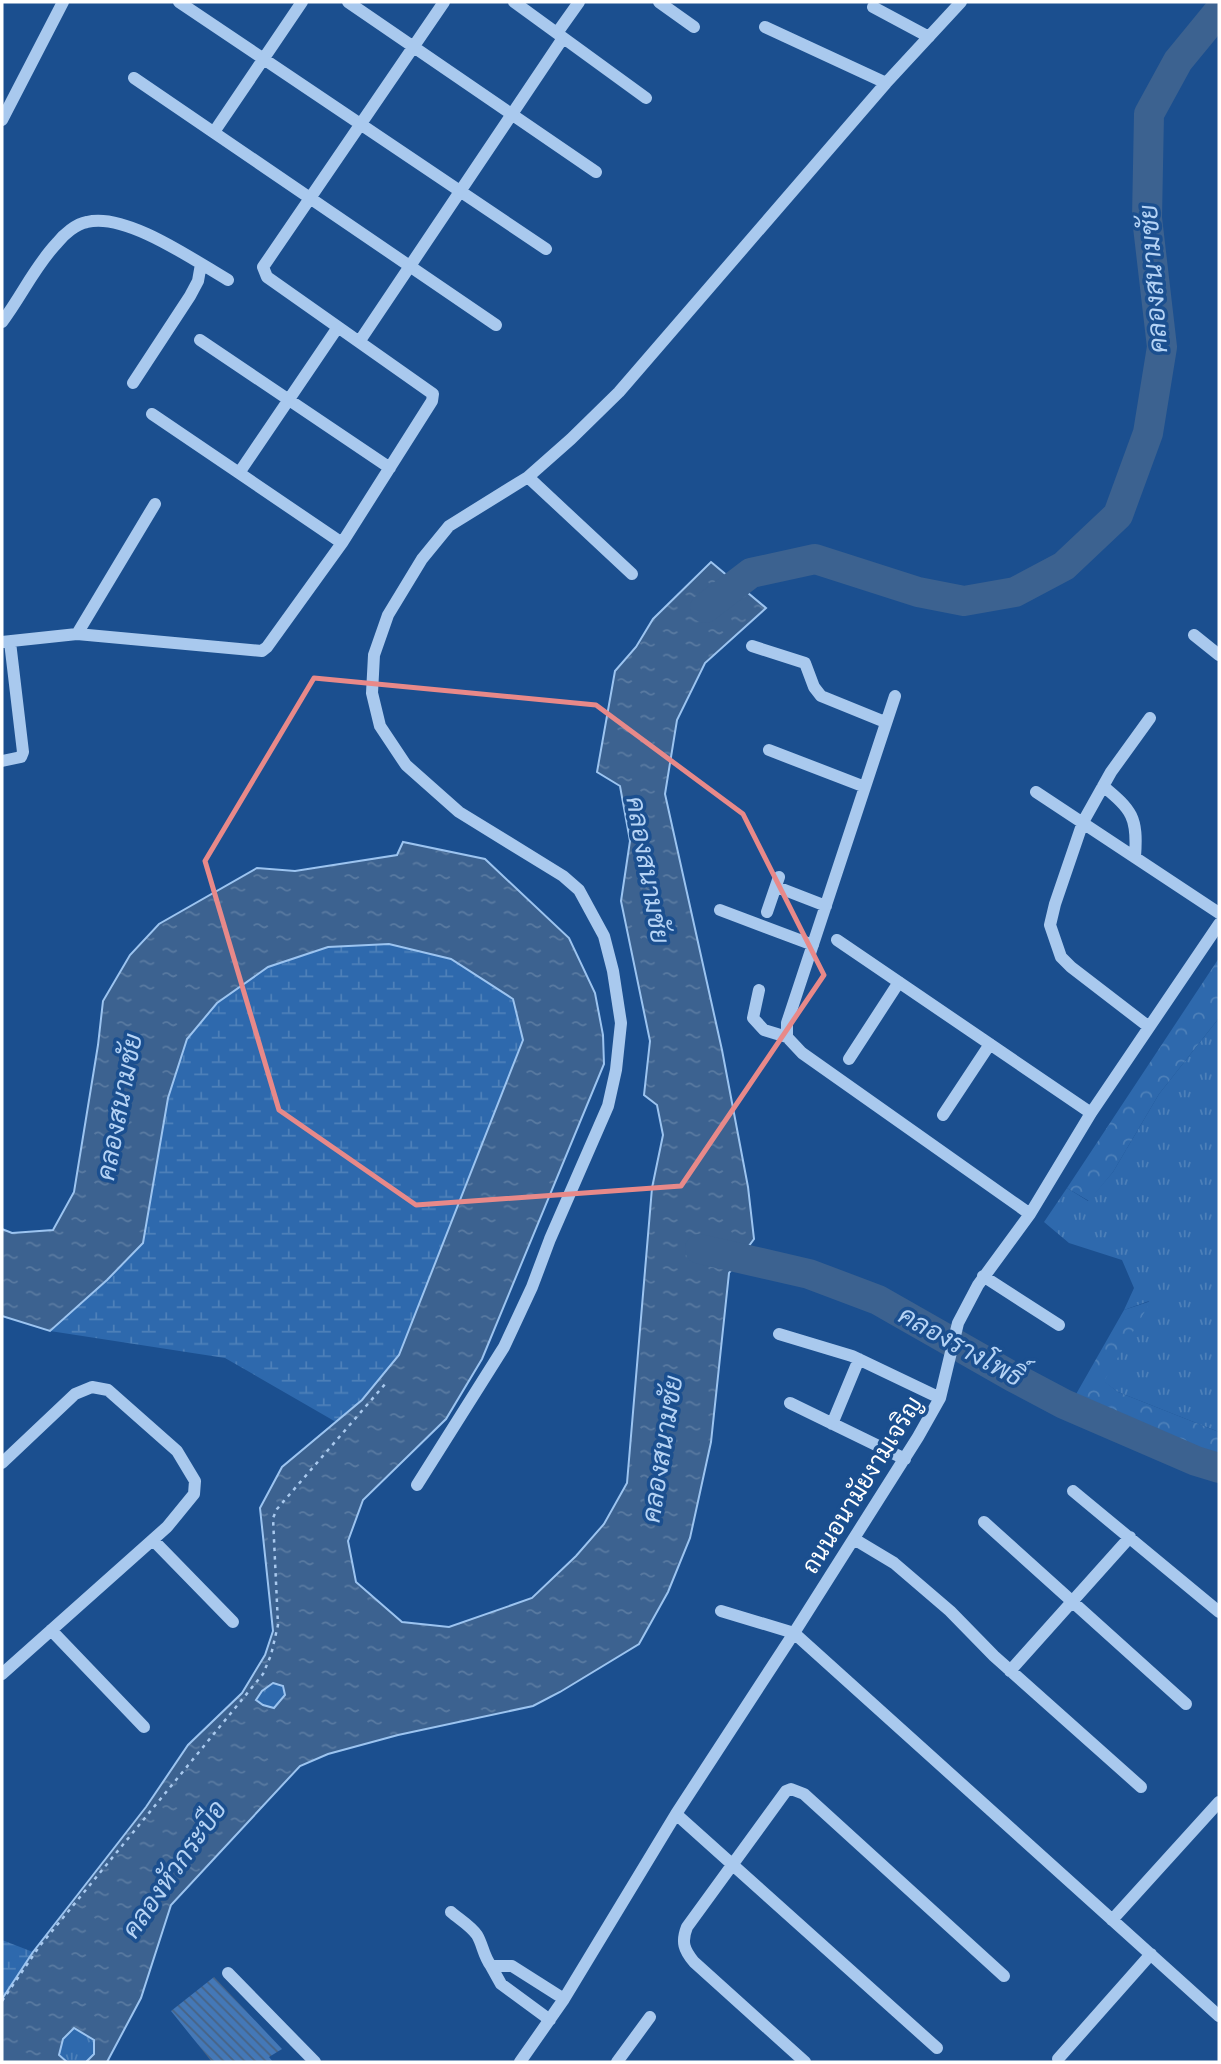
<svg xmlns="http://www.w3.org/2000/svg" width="1221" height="2064" font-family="Jost,Sarabun,sans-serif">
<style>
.grass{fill:url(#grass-tufts)}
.forest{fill:url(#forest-crowns)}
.wetland{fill:url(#wetland-marsh)}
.water{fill:url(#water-ripples);stroke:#9cc4f0;stroke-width:2;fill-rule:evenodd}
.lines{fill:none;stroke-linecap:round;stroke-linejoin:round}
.river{stroke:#3c6290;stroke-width:30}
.building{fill:url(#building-back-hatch)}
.path{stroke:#a9c9ee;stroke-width:2.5;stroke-dasharray:3.5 5;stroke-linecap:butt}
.minor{stroke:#a9c9ee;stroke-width:12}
.marked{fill:none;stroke:#e88989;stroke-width:5;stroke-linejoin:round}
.labels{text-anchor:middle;stroke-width:7;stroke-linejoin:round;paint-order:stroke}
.street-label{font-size:24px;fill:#fff;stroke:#1b4f8f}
.water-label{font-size:26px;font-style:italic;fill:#b5d3f5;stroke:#1b4f8f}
</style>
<defs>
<pattern id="grass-tufts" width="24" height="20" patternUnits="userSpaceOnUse" patternTransform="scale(1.75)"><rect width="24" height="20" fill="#2e69ad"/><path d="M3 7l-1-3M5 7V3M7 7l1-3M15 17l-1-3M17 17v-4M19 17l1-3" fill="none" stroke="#4d80b9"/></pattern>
<pattern id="forest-crowns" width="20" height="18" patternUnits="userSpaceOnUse" patternTransform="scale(1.75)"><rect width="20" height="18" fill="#2e69ad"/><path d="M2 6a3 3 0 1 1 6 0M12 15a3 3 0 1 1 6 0" fill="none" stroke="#4d80b9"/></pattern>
<pattern id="wetland-marsh" width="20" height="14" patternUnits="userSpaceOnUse" patternTransform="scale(1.75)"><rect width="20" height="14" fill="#2e69ad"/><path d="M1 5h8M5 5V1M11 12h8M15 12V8" fill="none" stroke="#4d80b9"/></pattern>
<pattern id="water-ripples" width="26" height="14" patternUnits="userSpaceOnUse" patternTransform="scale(1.75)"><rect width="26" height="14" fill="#3c6290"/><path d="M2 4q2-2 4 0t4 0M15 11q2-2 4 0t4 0" fill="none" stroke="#597aa1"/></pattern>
<pattern id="building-back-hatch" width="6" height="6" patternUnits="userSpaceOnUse" patternTransform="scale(1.75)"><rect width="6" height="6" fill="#4478b7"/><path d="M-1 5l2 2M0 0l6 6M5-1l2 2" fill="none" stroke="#486282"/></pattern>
</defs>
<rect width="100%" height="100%" fill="#1b4f8f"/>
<path class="grass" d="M1219 1018V1432L1118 1392 1103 1381 1149 1301 1124 1310 1134 1288 1122 1260 1069 1243 1044 1222 1067 1188 1088 1201 1113 1172 1159 1094Z
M274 1683 283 1686 285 1695 274 1708 263 1705 256 1700 262 1691Z
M74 2028 94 2040V2054L86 2062H67L59 2056 63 2039Z"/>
<path class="forest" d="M1219 958V1018L1159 1094 1113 1172 1089 1201 1067 1188Z
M1151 1301 1104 1381 1118 1392 1219 1432V1462L1091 1408 1075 1396 1124 1310Z"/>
<path class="wetland" d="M389 944 451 959 513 999 523 1040 399 1355 362 1400 336 1422 225 1358 50 1331 107 1281 187 1039 217 1003 268 967 328 947Z
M2 1940 33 1952 2 1999Z"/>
<path class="water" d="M711 562 766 608 705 663 677 720 665 794 722 1050 748 1187 754 1239 729 1273 711 1442 690 1538 668 1592 639 1644 560 1692 533 1706 398 1735 328 1754 300 1766 171 1905 141 1998 107 2062H86L94 2054V2040L74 2028 63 2039 59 2055 67 2062H2V1999L33 1952 146 1807 188 1745 242 1693 265 1655 273 1631 260 1508 282 1467 362 1400 399 1355 523 1040 513 999 451 959 389 944 328 947 268 967 217 1003 187 1039 168 1098 143 1243 107 1280 50 1331 2 1316V1229L12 1233 53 1230 74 1192 98 1045 103 1001 130 955 159 924 257 868 295 871 397 855 403 842 485 859 569 938 595 993 603 1035 604 1064 482 1359 446 1419 363 1500 348 1541 356 1582 402 1622 449 1627 532 1598 576 1556 604 1524 627 1483 652 1188 663 1135 657 1105 644 1095 650 1041 621 901 630 841 620 786 597 772 615 671 636 647 653 619ZM273 1683 283 1686 285 1695 274 1708 263 1705 256 1700 262 1691Z"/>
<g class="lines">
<path class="river" d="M705 608 751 573 815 559 918 592 964 601 1015 592 1064 566 1118 515 1148 433 1162 347 1147 218 1149 114 1178 61 1219 11
M700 1249 809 1274 878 1300 1013 1377 1064 1404 1196 1461 1219 1468"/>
</g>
<path class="building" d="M214 1977 282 2049 269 2057 273 2062H212L171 2011Z"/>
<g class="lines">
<path class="path" d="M2 2001 39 1947 263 1674 271 1655 278 1625 273 1518 277 1509 386 1383"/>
<path class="minor" d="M179 2 546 249
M348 2 596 172
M514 2 646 98
M659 2 694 27
M873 7 929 37
M765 27 886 83
M557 33 579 2
M134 78 496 325
M2 120 63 2
M214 132 302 2
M2 322C21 297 35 266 57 243 64 234 76 224 87 222 126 212 195 261 228 280
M200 340 390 468
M359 342 563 38
M133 383 190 296 198 281 201 264
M152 414 342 543
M239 473 338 327
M528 477 632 574
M77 634 155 504
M1194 635 1219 655
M2 642 77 634 262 651 267 647 342 543 432 401 433 394 267 277 263 267 444 2
M752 646 805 663 814 687 821 696 885 722
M895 696 787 1023V1037L802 1053 1030 1214
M769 750 865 787
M2 761 21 757 23 752 10 642
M1103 786C1132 810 1138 817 1135 857
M1036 792 1219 913
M777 887 826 906
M720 910 813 945
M767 912 779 877
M837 940 1091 1113
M759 990 753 1018 764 1030 787 1037
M1149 1027 1071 967 1061 957 1050 925 1055 904 1083 822 1111 772 1150 718
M849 1059 899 982
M943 1115 990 1044
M983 1276 1059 1325
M779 1334 852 1356 940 1398
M790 1403 905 1459
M832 1424 859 1359
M2 1463 75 1394 92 1387 108 1390 177 1451 195 1481 194 1494 167 1527 2 1674
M417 1485 504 1347 532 1287 550 1239 608 1106 616 1070 621 1023 613 971 604 936 579 890 563 876 459 812 406 765 380 726 372 693 374 655 388 615 422 559 449 526 528 477 571 439 619 392 886 83 961 2
M1073 1491 1219 1612
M984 1522 1186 1704
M854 1539 894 1563 950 1611 994 1656 1141 1787
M153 1540 233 1622
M721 1611 794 1633 1219 2016
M51 1630 144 1727
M1010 1671 1130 1537
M676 1814 937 2048
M451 1912C459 1919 471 1926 477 1935 483 1945 483 1955 491 1966
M1112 1920 1219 1802
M228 1973 315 2062
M550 2020 501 1984 491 1966H512L564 1999
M1058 2059 1151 1954
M520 2062 564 1999 676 1814 794 1633 918 1437 940 1398 958 1323 978 1285 1030 1214 1091 1113 1219 924
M617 2062 650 2017
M805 2062 694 1962C684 1950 681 1942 687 1927L786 1791 791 1789 804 1794 1004 1976"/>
</g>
<path class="marked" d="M314 678 596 705 743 814 824 975 681 1186 416 1205 279 1110 205 861Z"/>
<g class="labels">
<g class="street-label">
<text transform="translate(862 1485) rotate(-58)" y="8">ถนนอนามัยงามเจริญ</text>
</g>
<g class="water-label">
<text transform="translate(1153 279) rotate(-94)" y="9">คลองสนามชัย</text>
<text transform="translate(648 870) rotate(80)" y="9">คลองสนามชัย</text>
<text transform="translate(119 1107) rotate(-79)" y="9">คลองสนามชัย</text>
<text transform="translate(961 1346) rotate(29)" y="9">คลองรางโพธิ์</text>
<text transform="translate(662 1449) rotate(-81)" y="9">คลองสนามชัย</text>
<text transform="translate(174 1869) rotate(-55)" y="9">คลองหัวกระบือ</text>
</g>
</g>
<rect width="1221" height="2064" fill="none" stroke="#ffffff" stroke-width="7"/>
</svg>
